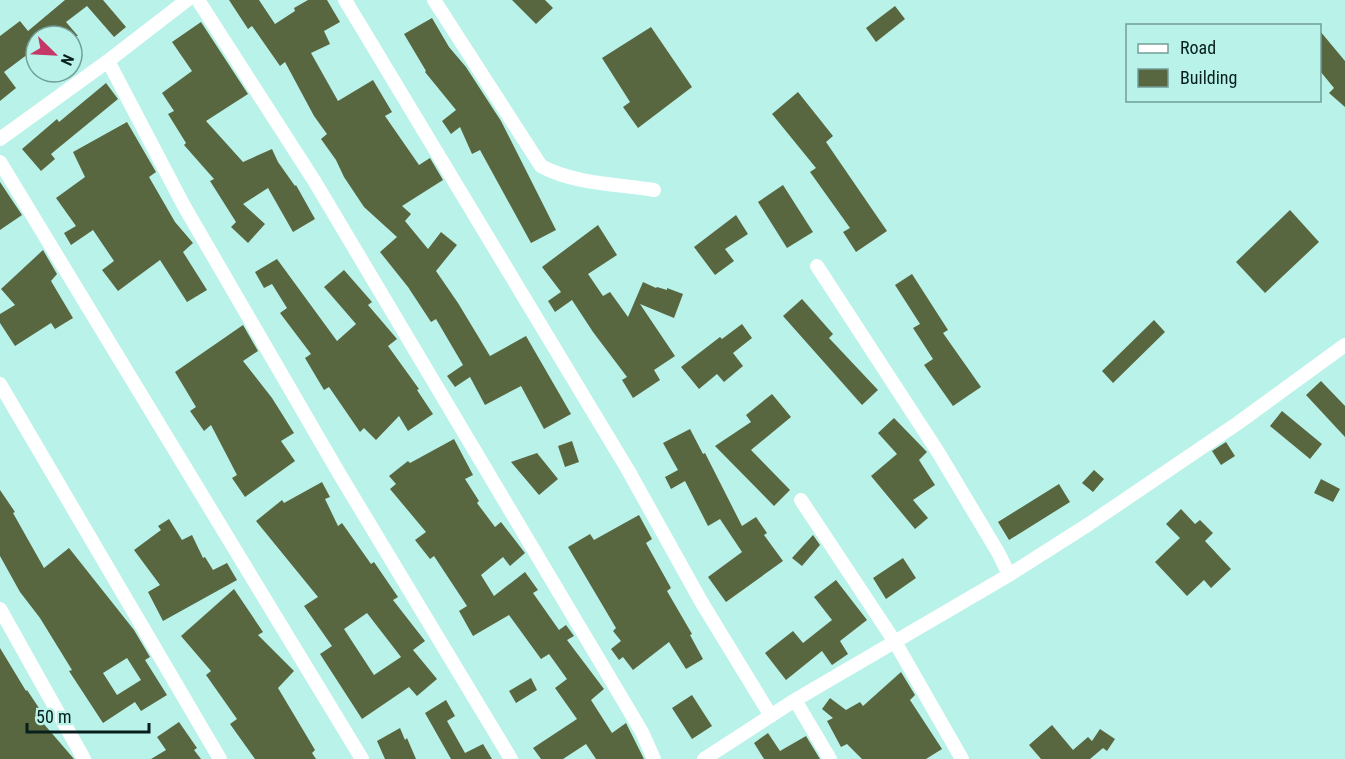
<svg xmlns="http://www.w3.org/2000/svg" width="1345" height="759" font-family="'Roboto Condensed',sans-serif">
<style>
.building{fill:#596741;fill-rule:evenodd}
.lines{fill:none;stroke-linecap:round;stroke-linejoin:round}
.minor{stroke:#fff;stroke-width:14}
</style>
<rect width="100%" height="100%" fill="#b8f2e9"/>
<path class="building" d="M65 0H103L126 27 114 37 87 6 66 22 78 36H36V48L4 72 16 88 0 101V36L20 21 28 31Z
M229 0H259L275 24 295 11 294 8 308 0H327L340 22 324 31 330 44 311 53 338 101 373 80 392 112 385 116 419 165 430 158 443 180 402 206 411 214 405 221 428 249 441 232 457 245 436 271 458 303 490 356 526 336 571 414 544 429 521 386 485 405 470 377 455 387 447 376 463 365 436 319 431 322 408 287 380 252 397 237 364 207 344 177 336 160 321 139 327 134 314 116 285 62 280 66 252 26 248 29Z
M512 0H545L553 8 536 24Z
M895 6 905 19 876 42 866 28Z
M432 18 449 47 466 67 501 121 556 230 531 243 480 150 472 154 460 127 451 134 442 121 456 110 425 72 426 71 404 34Z
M201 22 248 94 206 121 243 162 272 149 278 162 295 186 296 185 315 219 293 232 268 188 243 204 265 224 248 243 231 227 236 222 210 181 214 179 184 145 186 143 168 114 174 111 162 93 192 71 172 42Z
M651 27 692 87 638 128 623 107 630 102 602 58Z
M1320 31 1345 61V107L1329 93 1334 88 1320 71Z
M106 83 118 99 51 154 55 159 41 171 22 149 57 119 59 122Z
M798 92 833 136 826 142 887 231 856 252 843 232 850 228 810 172 816 168 772 114Z
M127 122 156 172 149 177 175 222 193 243 183 252 207 290 187 302 160 260 118 291 102 270 114 261 93 230 71 245 64 233 76 226 56 198 85 177 73 152Z
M0 182 22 215 0 230Z
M783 185 813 232 787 248 758 202Z
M1290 210 1319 242 1265 293 1236 262Z
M736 215 748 234 725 249 734 261 715 275 694 247Z
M598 225 617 255 588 274 603 296 610 292 628 317 643 282 656 288 657 287 667 290V288L683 294 674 318 640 304 675 356 654 370 660 380 633 398 622 380 627 377 593 332 572 300 555 312 548 301 561 292 542 267Z
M43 250 57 274 51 281 73 318 55 329 51 323 15 346 0 323V314L15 305 1 289Z
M277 259 337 341 356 324 324 287 344 270 372 302 368 305 397 339 388 346 419 389 417 390 433 414 408 431 399 416 376 440 364 428 360 432 329 387 324 390 305 358 311 354 280 313 287 308 272 284 264 288 255 272Z
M912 274 948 330 943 333 981 387 953 406 924 365 933 359 913 328 920 324 895 285Z
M802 299 833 334 829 338 878 390 862 405 783 316Z
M1154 320 1165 332 1113 383 1102 371Z
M742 324 752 338 733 353 743 366 724 382 717 374 699 389 681 367 720 337 722 339Z
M243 325 258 351 243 361 272 398 294 433 281 441 295 461 245 497 232 478 237 475 211 425 204 431 190 411 196 407 175 372Z
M1321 381 1345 406V437L1306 395Z
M772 394 791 417 751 450 790 490 774 506 715 446 751 422 746 415Z
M1282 411 1322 444 1310 459 1270 426Z
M894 418 927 452 919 460 935 485 913 500 928 518 915 529 871 476 897 454 878 433Z
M690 429 703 454 705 453 742 526 756 517 767 533 764 535 783 561 726 602 708 577 742 552 720 519 708 526 685 481 671 489 665 477 678 470 663 443Z
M454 439 473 475 465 479 479 501 477 503 495 527 501 522 525 553 510 566 503 557 481 575 494 596 525 572 538 590 533 593 559 630 566 625 574 636 567 640 604 689 591 700 612 733 626 723 644 759H596L586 744 563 759H541L533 748 577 719 555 688 567 679 549 654 541 659 509 615 473 636 459 611 467 606 434 556 430 559 415 540 426 532 390 489 396 484 389 476 408 461 410 463Z
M572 441 579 462 565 467 558 446Z
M1226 442 1235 456 1221 465 1212 451Z
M537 453 558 479 539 495 511 462Z
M1094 470 1104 479 1093 492 1082 483Z
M1321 479 1340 489 1333 502 1314 493Z
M322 482 330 497 325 499 338 526 342 523 371 564 374 562 398 597 393 600 425 641 413 650 437 679 417 696 409 687 362 719 320 654 332 646 304 606 318 597 256 521 282 500 284 503ZM367 613 401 657 374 675 344 629Z
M1059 484 1070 502 1009 540 998 522Z
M0 490 15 512 13 513 44 568 69 548 134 630 150 657 145 660 167 695 141 711 135 702 103 723 69 671 72 670 40 618 20 592 0 556ZM127 658 141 680 117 695 103 673Z
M1181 509 1195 524 1200 520 1213 533 1205 541 1231 569 1211 588 1204 580 1187 596 1155 562 1180 538 1166 524Z
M639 515 652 539 646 543 671 588 667 591 692 634 690 635 703 659 686 669 669 642 633 670 623 657 619 660 611 649 621 641 613 631 616 628 568 547 590 534 594 540Z
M169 519 182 540 192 535 203 558 205 557 213 570 227 563 237 580 163 621 148 592 160 585 134 550 161 530 158 526Z
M813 535 820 545 802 566 792 558Z
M903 558 916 578 886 599 873 578Z
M836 580 867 620 840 641 848 654 832 665 822 651 786 680 765 653 793 631 803 643 832 620 814 597Z
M234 589 263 632 258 635 294 671 278 688 315 750 312 753 316 759H255L230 724 237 719 206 675 211 671 181 636Z
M0 648 26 691 27 690 47 720 43 723 74 759H0Z
M901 672 915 695 910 700 942 749 926 759H862L847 744 841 747 827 721 833 718 822 709 830 698 846 710 860 702 863 706Z
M531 678 537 690 516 703 509 691Z
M692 695 712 726 692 739 672 708Z
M446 700 455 716 447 721 465 753 483 744 492 759H451L425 713Z
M179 722 197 748 194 750 201 759H151L166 750 157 737Z
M1052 725 1073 750 1088 737 1092 741 1100 729 1115 739 1107 751 1103 748 1090 759H1041L1029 745Z
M400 728 405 740 407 738 416 759H385L377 741Z
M768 733 780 751 806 736 820 759H764L754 743Z"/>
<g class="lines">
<path class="minor" d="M198 0 315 182 642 732 654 759
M345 0 628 470 702 603 771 716
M434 0 541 166C574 184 617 184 654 190
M108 61 184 206 340 475 511 759
M0 139 108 61 187 0
M0 162 362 759
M817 266 938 452 999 554 1009 575
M0 384 220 759
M801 500 895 642 962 759
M0 609 84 759
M795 700 830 759
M704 759 795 700 1009 575 1089 524 1238 423 1345 345"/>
</g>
<rect x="1126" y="24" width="195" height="78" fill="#b8f2e9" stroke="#719e97" stroke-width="1.5"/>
<rect x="1138" y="44" width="30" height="9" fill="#ffffff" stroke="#719e97" stroke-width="1.5"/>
<text x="1180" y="54" font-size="18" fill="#071f1c">Road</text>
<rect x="1138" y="69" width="30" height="18" fill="#596741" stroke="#719e97" stroke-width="1.5"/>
<text x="1180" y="84" font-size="18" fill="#071f1c">Building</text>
<g transform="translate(54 54) rotate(114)"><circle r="28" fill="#b8f2e9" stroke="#719e97" stroke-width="1.5"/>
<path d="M0-4.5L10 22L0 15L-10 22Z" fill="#c43766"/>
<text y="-9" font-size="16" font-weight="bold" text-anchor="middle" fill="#071f1c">N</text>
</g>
<path d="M27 723v9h122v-9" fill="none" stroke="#071f1c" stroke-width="3"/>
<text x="36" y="723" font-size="18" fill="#071f1c" stroke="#b8f2e9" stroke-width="4.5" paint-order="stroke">50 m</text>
</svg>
